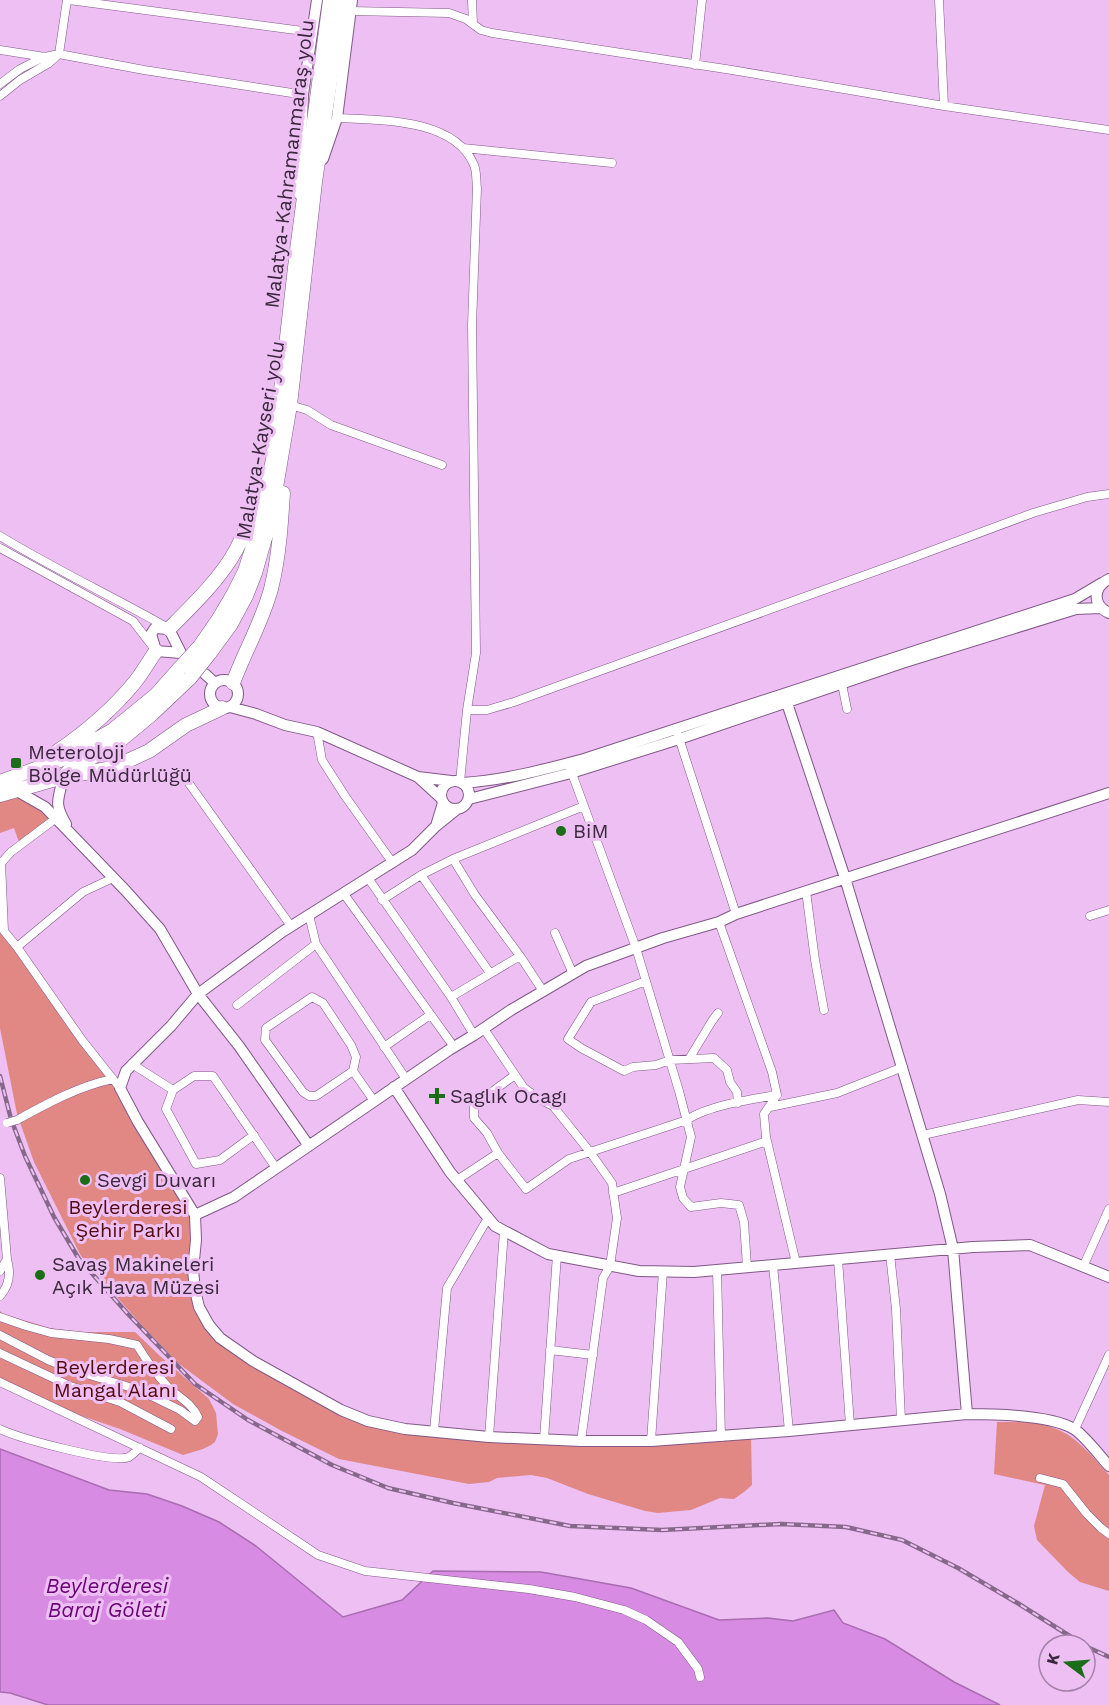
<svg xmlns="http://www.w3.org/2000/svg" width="1109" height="1705" font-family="'Work Sans',sans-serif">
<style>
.green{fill:#e18784}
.water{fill:#d78be2;stroke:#a86db0;stroke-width:1.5}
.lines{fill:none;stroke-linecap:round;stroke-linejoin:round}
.street-casing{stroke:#815887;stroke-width:9}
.secondary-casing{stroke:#815887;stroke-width:12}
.highway-casing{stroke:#815887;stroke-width:15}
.street{stroke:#fff;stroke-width:8}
.secondary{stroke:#fff;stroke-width:10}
.highway{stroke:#fff;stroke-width:14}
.rail-casing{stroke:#86688a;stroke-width:4.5}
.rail{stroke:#edbff3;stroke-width:2;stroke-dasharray:7;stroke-linecap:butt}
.street-bridge-casing{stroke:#815887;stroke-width:9;stroke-linecap:butt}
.highway-bridge-casing{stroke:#815887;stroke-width:15;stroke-linecap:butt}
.street-bridge{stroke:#fff;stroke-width:8}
.highway-bridge{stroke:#fff;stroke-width:14}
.poi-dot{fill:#1b6e17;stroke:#edbff3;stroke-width:2}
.labels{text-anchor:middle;stroke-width:6;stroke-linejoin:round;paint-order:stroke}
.street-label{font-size:20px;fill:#3a283c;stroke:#edbff3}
.poi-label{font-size:20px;fill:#3a283c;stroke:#edbff3;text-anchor:start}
.park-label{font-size:20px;fill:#530910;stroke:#edbff3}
.water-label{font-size:21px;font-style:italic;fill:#690476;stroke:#edbff3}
</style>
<rect width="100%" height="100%" fill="#edbff3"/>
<path class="green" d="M17 791 56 818 20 845 14 828 0 833V795Z
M0 862 4 931 120 1088 195 1215V1290L220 1338 368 1421 569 1440 751 1434 752 1485 744 1492 734 1499 720 1498 691 1510 658 1513 645 1511 588 1494 547 1478 531 1475 497 1478 489 1482 469 1484 339 1459 282 1431 233 1404 178 1363 138 1321 81 1256 34 1162 17 1114 0 1028Z
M0 1311 3 1314 50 1328 81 1332H135L160 1356 209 1399 216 1413 218 1434 215 1442 211 1445 203 1449 183 1455 120 1429 47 1404 0 1382Z
M997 1422C1018 1422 1041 1421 1061 1431 1080 1440 1095 1460 1109 1475V1591L1080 1582 1068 1572 1037 1540 1034 1526 1045 1485 994 1474Z"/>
<path class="water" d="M0 1449 109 1490 147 1494 182 1506 219 1522 256 1546 343 1617 402 1600 433 1571 541 1572 631 1588 719 1620 768 1618 793 1621 834 1610 843 1623 885 1639 954 1682 1000 1705H48L10 1693 0 1692Z"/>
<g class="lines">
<defs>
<path id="street" d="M69 0 303 31
M472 0 473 24
M939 0 944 106
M350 11 449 13 466 19 481 30 492 33 732 70 944 106 1109 130
M0 50 45 57 59 54 144 70 292 93
M695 65 702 0
M0 84 20 69 44 57
M0 96 20 80 49 63 59 54 67 0
M337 118C379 120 455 118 474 165 477 172 476 181 477 188L472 325 476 653 467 710 460 782
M463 148 612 163
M290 405 307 410 331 425 442 465
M0 536C54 569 112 596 168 628
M0 548 133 621 153 647
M841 679 847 709
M467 710H487L514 702 904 561 1033 513 1087 497 1109 494
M317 732 322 760 345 796 392 862
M678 735 736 914
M570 768 636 948 679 1091 691 1137 680 1187 683 1198 691 1207 721 1203 739 1205 744 1222 747 1267
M188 782 291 926
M453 859 475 895 520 956 543 991
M421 875 490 973
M113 878 83 892 17 947 82 1040 120 1088
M368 878 451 997 474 1035
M806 891 815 960 824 1010
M344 894 454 1047
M382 900 421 875 453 859 584 806
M309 915 316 944 406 1079
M1090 916 1109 910
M719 922 772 1072 777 1095 764 1114 766 1137 796 1263
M555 933 573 974
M17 947 4 931 1 863 11 852 59 816
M646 981 591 1002 568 1039 581 1048 624 1071 633 1067 656 1065 670 1060 714 1058 727 1070 730 1082 737 1092 738 1103
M451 997 520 956
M237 1005 316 944
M484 1029 524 1088 539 1099 553 1106 590 1152 612 1183 617 1218 610 1266 603 1278 581 1441
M384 1047 430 1015
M689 1059 712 1021 718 1013
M132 1064 173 1090 194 1076H213L276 1168
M353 1071 316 1096H309L303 1092 265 1040 266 1028 312 997 323 1003 351 1045 356 1057 353 1071 374 1101
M173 1090 166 1109 196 1164 220 1160 254 1135
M770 1107 837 1093 903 1067
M17 1120C48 1103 79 1086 113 1079
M923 1135 1078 1100 1109 1102
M498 1153 487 1133 474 1118V1105L515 1075
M0 1178 7 1259C11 1273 10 1285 0 1296
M457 1180 498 1153 526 1189 569 1159 687 1120C707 1106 752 1099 777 1095
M613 1193 767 1141
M890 1254 896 1309 901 1420
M838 1259 850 1425
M773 1265 789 1431
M1083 1267 1109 1209
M717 1270 721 1437
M0 1271 7 1259
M0 1317 26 1326 51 1333 109 1339 137 1345C146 1360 156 1374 168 1387 178 1397 192 1403 198 1417L195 1421 180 1410 139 1390 70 1369 48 1360 0 1335
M550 1350 593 1355
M0 1353 70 1386 120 1402 171 1429
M0 1382 201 1477 318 1555 365 1571 529 1589 575 1597 624 1610 646 1620 678 1642 698 1669 700 1677
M0 1429C19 1438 112 1464 129 1457 132 1455 137 1450 140 1448
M1075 1429 1109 1355
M434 1431 447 1288 488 1218
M489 1437 504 1231
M544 1439 557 1255
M651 1441 663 1271
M1040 1478 1063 1484 1087 1514 1101 1528 1109 1534"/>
<path id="secondary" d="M323 159 337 118 352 0
M299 194 303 94 317 0
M1109 579C1093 587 1092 605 1109 613
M155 628 169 629 181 653 156 651 151 634Z
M205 674 215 683
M210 694a14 14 0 1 1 28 0a14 14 0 1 1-28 0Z
M784 694 845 878 940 1194 953 1249 967 1414
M230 707 256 714 285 725 317 732 418 777
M63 777C59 800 53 802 66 824
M441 795a14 14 0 1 1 28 0a14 14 0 1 1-28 0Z
M462 783C505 780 543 770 584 759L1075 599 1102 583
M17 791 45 807 126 891 160 929 198 994 239 1046 309 1146
M441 798 418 777 451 781
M469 799 571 773 679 739 902 663 1076 609 1101 608
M443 803 436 826 457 809
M436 826 412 850 282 932 198 994 171 1026 126 1071 120 1088 138 1122 195 1215 196 1240 193 1270 195 1290 199 1307 209 1325 220 1338 253 1361 341 1410 368 1421 405 1429 489 1437 581 1441H651L789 1431 967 1414C994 1414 1051 1415 1074 1429 1084 1435 1100 1456 1109 1466
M394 1087 450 1172 495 1226 548 1254 639 1271 694 1272 973 1247 1030 1245 1109 1277
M195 1215 234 1197 449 1050 474 1035 511 1010 586 966 663 938 719 922 736 914 1109 793"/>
<path id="highway" d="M169 629C192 606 221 578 236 550 245 533 252 515 258 497
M200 646 218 620 234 593 245 571 260 525 273 459 297 250 330 0
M209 654 231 624 246 596 255 573 271 517 290 405 315 182 342 0
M233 683C245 651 262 622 271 589 279 557 281 525 283 493
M55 753C85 733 112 710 135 682 143 672 149 661 156 651
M65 775 70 770 117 743 153 713 190 678
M0 782 60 760 113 730 156 695 180 668
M0 795 63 777 112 768 149 751 186 725 222 708"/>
</defs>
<use href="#street" class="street-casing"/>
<use href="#secondary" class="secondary-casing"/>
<use href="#highway" class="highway-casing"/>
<use href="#street" class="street"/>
<use href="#secondary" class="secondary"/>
<use href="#highway" class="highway"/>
<defs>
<path id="rail" d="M0 1076 11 1119 25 1156 54 1217 79 1259 128 1314 195 1384 248 1420 332 1465 388 1488 453 1503 570 1526 662 1530 781 1524 846 1527 902 1540 958 1568 1019 1604 1084 1645
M1085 1646 1109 1657"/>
</defs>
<use href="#rail" class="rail-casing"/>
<use href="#rail" class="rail"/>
<defs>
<path id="street-bridge" d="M7 1123 17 1120"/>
<path id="highway-bridge" d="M180 668 200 646
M190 678 209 654"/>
</defs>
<use href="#street-bridge" class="street-bridge-casing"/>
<use href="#highway-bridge" class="highway-bridge-casing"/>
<use href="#street-bridge" class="street-bridge"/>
<use href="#highway-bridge" class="highway-bridge"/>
</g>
<g class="poi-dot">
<rect x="10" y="757" width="12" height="12" rx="3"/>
<circle cx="561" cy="831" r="6"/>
<path d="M434 1087h6v6h6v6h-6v6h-6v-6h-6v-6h6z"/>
<circle cx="85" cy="1180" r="6"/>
<circle cx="40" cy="1275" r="6"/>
</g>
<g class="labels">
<g class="street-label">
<text transform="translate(289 164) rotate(-83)" y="7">Malatya-Kahramanmaraş yolu</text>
<text transform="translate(260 440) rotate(-80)" y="7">Malatya-Kayseri yolu</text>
</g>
<g class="poi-label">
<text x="28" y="759">Meteroloji<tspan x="28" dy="23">Bölge Müdürlüğü</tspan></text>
<text x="573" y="838">BiM</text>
<text x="450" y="1103">Saglık Ocagı</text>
<text x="97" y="1187">Sevgi Duvarı</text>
<text x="52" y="1271">Savaş Makineleri<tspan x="52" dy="23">Açık Hava Müzesi</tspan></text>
</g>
<g class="park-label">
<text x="128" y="1214">Beylerderesi<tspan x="128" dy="23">Şehir Parkı</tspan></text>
<text x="115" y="1374">Beylerderesi<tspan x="115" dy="23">Mangal Alanı</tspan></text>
</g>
<g class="water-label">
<text x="107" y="1593">Beylerderesi<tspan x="107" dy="24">Baraj Göleti</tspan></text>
</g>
</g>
<g transform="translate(1067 1663) rotate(286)"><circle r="28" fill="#edbff3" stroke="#a583aa" stroke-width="1.5"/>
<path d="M0-4.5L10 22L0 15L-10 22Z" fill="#1b6e17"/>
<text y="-9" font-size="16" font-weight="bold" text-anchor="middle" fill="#3a283c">K</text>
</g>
</svg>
